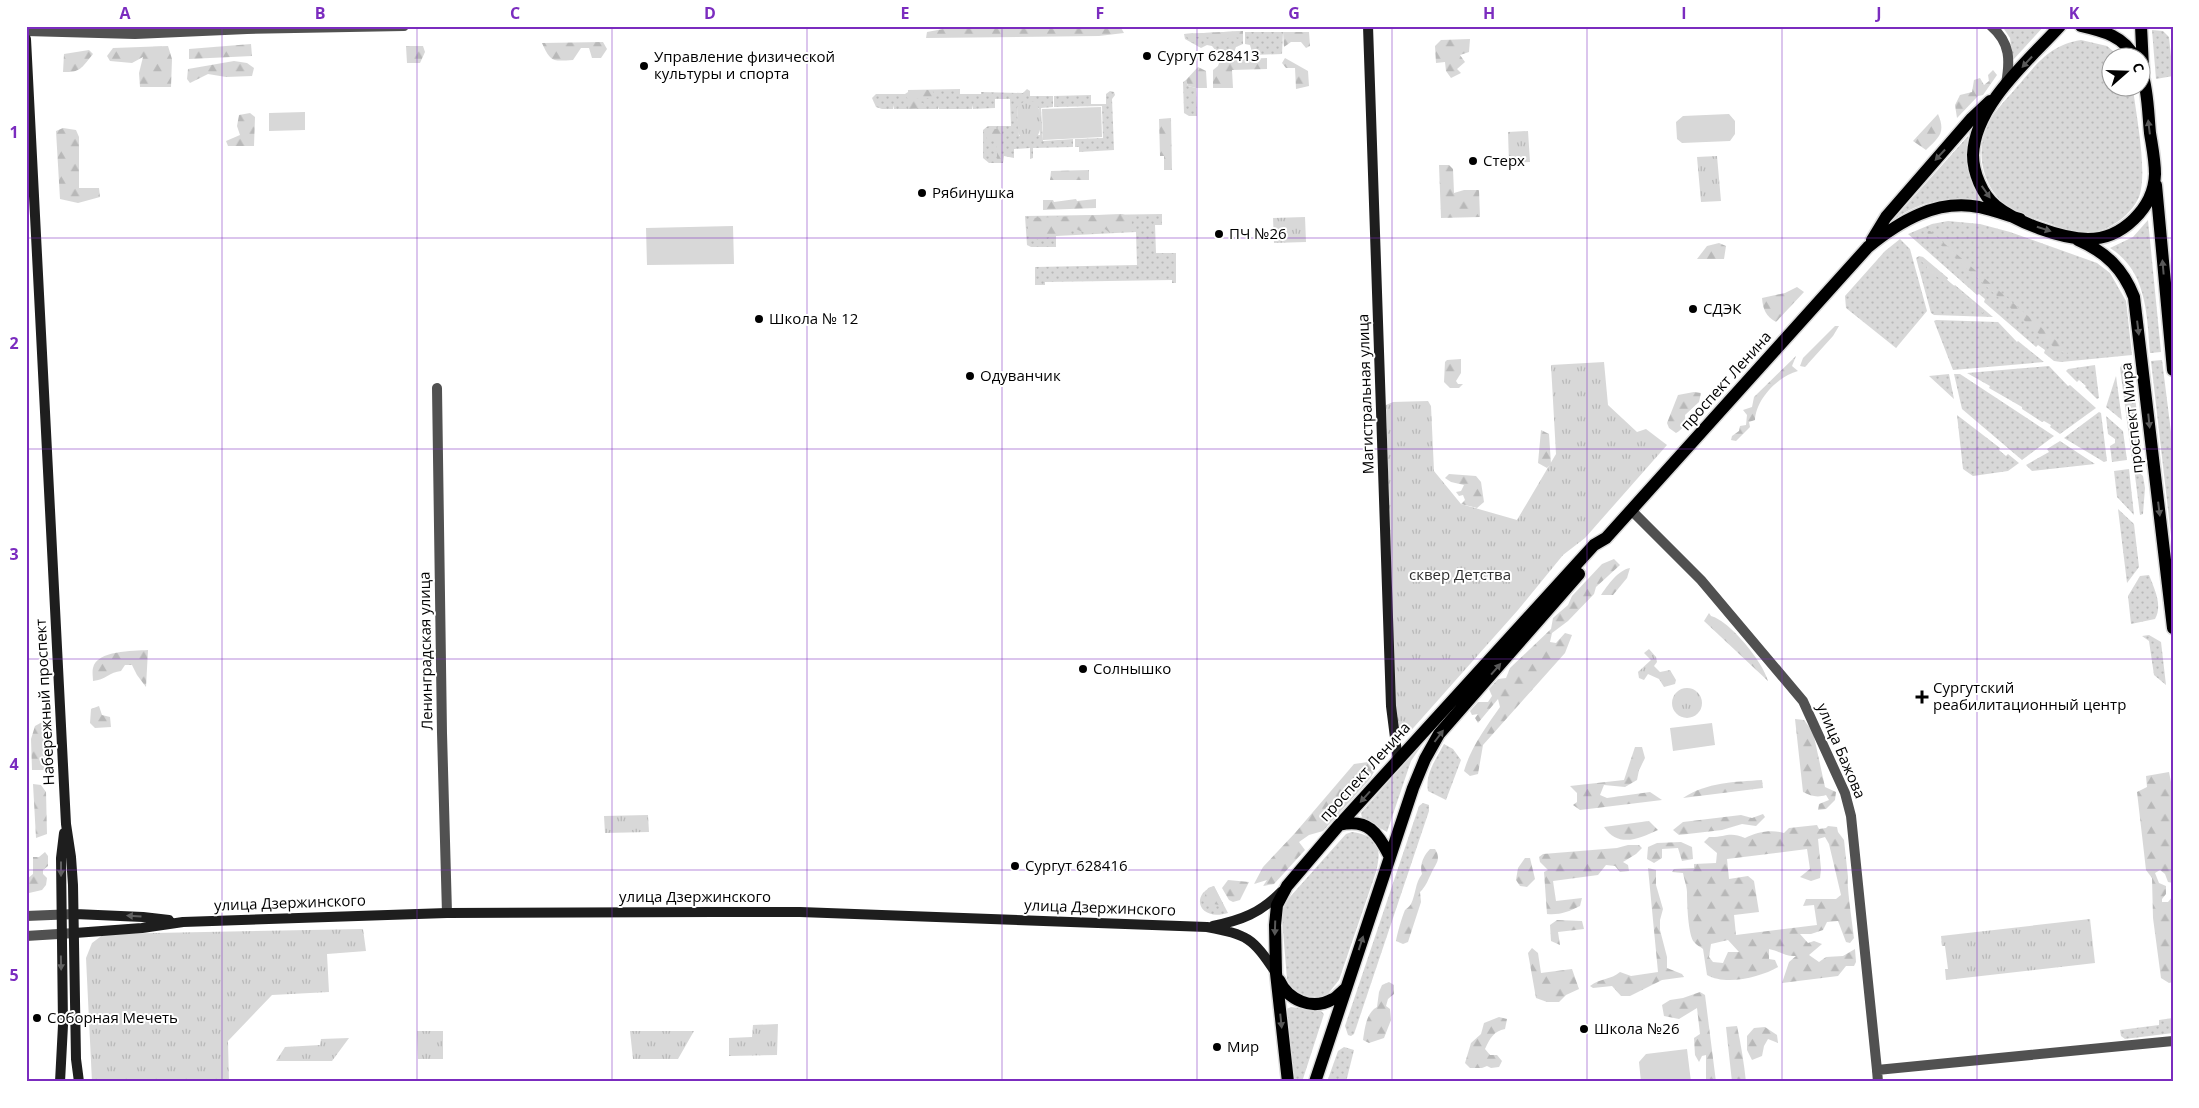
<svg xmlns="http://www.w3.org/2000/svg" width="2199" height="1108" font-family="'Open Sans',sans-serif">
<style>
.grass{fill:url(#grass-dots);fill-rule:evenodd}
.forest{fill:url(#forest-firs);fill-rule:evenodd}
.park{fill:url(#park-tufts)}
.pitch{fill:#d8d8d8}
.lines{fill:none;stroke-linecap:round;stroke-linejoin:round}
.primary-casing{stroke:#dbdbdb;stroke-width:15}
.minor{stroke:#515151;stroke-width:10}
.tertiary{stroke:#515151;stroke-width:10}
.secondary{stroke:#1e1e1e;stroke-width:10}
.primary{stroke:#000;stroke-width:12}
.oneway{fill:#595959}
.oneway2{fill:#626262}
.grid{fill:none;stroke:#7b2cbf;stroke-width:1;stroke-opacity:0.55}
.poi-dot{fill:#000;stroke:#fff;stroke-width:2}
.labels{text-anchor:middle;stroke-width:4;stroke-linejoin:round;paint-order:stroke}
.poi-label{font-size:15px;fill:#000;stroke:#fff;text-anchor:start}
.street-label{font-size:15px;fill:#000;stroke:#fff}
.park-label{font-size:15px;fill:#2f2f2f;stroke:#fff}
.neatline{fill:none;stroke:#7b2cbf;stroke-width:2}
.grid-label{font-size:16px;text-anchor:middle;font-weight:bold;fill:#7b2cbf}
</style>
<defs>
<pattern id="grass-dots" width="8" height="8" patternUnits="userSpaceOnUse" patternTransform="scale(1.25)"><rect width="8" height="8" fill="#d8d8d8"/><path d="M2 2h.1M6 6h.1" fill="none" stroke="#b8b8b8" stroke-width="1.8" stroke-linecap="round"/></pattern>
<pattern id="forest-firs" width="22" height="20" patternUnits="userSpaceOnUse" patternTransform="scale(1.25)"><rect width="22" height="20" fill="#d8d8d8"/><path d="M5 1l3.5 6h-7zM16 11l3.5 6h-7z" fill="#b8b8b8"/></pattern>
<pattern id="park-tufts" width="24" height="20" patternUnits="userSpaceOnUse" patternTransform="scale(1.25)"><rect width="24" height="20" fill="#d8d8d8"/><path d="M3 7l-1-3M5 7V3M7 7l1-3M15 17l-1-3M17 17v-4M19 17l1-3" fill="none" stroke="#b8b8b8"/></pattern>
</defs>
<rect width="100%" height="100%" fill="#fff"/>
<path class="grass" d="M2002 26H2044L2013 60 2010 38Z
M2152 30 2163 31 2169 37 2173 76 2156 79Z
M1243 31V44L1236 47 1233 55 1220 56 1212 46 1207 45 1201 48 1185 39 1184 34Z
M1245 32H1283L1282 54 1253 55 1250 45 1245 44Z
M2081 40 2107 46 2120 57 2112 58V88H2133C2136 115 2148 173 2139 197 2129 219 2102 236 2077 233 2067 232 2055 225 2045 222 2036 219 2025 216 2016 212 1987 196 1975 162 1985 131 1991 114 2005 101 2016 88 2036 65 2049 45 2081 40Z
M1186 80 1188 86 1196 88 1197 116H1189L1184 113 1183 82Z
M960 89V94H981V92L1023 93 1027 89 1030 91V96H1053V107L1041 108 1043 141 1073 139V147L1033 148V158L1030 159V148L1014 149V158L1004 156 1003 163H989L983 158V130L988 126H1011L1010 99H995V108L973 109V105L972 109H939V106L938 109H894V105L893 109H882L876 107 872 98 876 94H908V90ZM1017 107 1039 108 1040 135 1019 136Z
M1110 91 1114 92 1115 95 1112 99 1114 150 1079 152V147H1075V139L1103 138 1102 106 1054 107V96L1091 95V104H1106V94Z
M1968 136C1965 161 1968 184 1986 203 1949 196 1924 199 1893 220Z
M1162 214V225H1155L1156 253H1176V283H1172V280L1045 282V285H1035V267L1137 265 1136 232 1056 236V247H1031L1027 245 1025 216Z
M2148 220 2161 352 2150 353C2147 315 2147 271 2110 248L2133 237Z
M1948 221 1980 224 2010 232 2097 263 2110 273 2126 301 2132 355 2061 362 2054 361 2044 353 2045 350 2038 345 2036 347 1984 302 1985 299 1979 294 1977 295 1908 234 1932 224Z
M1900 239 1910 249 1927 311 1896 348 1846 308 1845 296 1885 251Z
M1919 256 1923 257 1948 278 1947 280 1954 286 1955 285 1993 317 1934 315 1931 313 1916 258Z
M1936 320 1998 322 2017 342 2018 341 2044 362 1953 370 1934 321Z
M2162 360 2173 448V553L2151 361Z
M2131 363 2141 447 2137 455 2132 459 2120 368 2122 364Z
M2095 365 2099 398 2097 399 2085 387 2086 386 2079 380 2077 382 2066 371 2068 369Z
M2049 366 2068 386 2070 385 2096 408 2060 434 2050 427 2051 425 2044 421 2042 422 2022 409V407L1989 388 1990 386 1967 373Z
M1949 374 1954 399 1929 376Z
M1954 374H1960L2054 436 2022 460 1962 409Z
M2116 376 2122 420 2106 407Z
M2099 412 2101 413 2107 461 2104 462 2064 438Z
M1957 415 2000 448 1999 450 2006 456 2008 454 2019 463 2008 471 1973 476 1963 469Z
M2106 416 2123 431 2127 460 2112 462 2110 446 2115 443V439L2108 434Z
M2060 441 2095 464 2032 471 2026 465 2049 452 2047 449Z
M2134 468 2143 476 2145 488 2143 514 2140 515Z
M2129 469 2134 515 2117 497 2114 471Z
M2118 509 2134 524 2139 567 2127 583Z
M2149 575C2154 588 2163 605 2155 619L2131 624 2128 596 2140 576Z
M2149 635 2161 642 2166 685 2154 675 2149 641 2142 636Z
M1428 736 1411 761 1387 832 1362 818 1361 813Z
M1444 744 1453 749 1461 760 1446 800 1428 791C1425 774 1436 759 1444 744Z
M1423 803 1429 805V811L1354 1034 1351 1036 1348 1035 1345 1026 1419 806Z
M1352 832C1379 836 1382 848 1376 872L1339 980 1327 995 1318 997 1309 996 1299 994 1292 988 1287 979 1282 918 1283 909 1289 898 1346 834Z
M1214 886 1228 913C1198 922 1190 894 1214 886Z
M1291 1007 1321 1011 1324 1014 1302 1082H1293L1287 1009Z
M2173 1018V1033L2125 1039 2121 1036 2120 1030 2159 1025V1020Z
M1344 1047 1354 1050 1346 1082H1327L1338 1051Z"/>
<path class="forest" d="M1120 26 1124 33 1099 36 926 38 927 32 954 27Z
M1243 31V38L1230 37 1223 41C1219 39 1201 36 1196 37L1193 43 1184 34Z
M1283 32H1309L1310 46 1306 48 1301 42H1291L1284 47Z
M1470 39 1469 52 1460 55 1465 62 1457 69 1461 73 1451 78 1446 71 1445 62 1436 63 1435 46 1441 40Z
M603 42 607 49 601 58H592L589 48H581L573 60C553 61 551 63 542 43Z
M251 44 252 56 189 59V49Z
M168 46 172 59 171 87H140L139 73 143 57 132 63 110 61 107 56 113 48Z
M406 46H423L425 52 420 63H407Z
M89 50 93 54C82 67 81 73 63 72L64 54Z
M1267 58V69L1232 70 1233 88H1213V70L1218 66 1220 60Z
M1285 58 1308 71 1309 86 1296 89 1295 68H1286L1282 63Z
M234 61 247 63 254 68 252 76 226 77 208 74 190 83 187 79 188 69Z
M1198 67 1206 71 1207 88H1196L1188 86 1186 80Z
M1993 70 1997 75 1983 95 1978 96 1957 118 1955 105 1960 95 1972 92 1974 80 1980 78 1984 85 1989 81 1988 75Z
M911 90H932L935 95 933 98 914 99V101L923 103V108L908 109 909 102 905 94Z
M250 113 255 117 254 146H228L226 141 240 135 237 126 239 115Z
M1938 114C1946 133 1939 137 1926 150L1913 141Z
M1171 118 1172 170H1164V156H1160L1159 119Z
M999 126 1002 127 1001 163 997 159V151L994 152 991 149 997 147V139L988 140 984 134 986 128 996 129Z
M63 128 76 130 79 137V188H99L100 197 78 203 60 199 56 131Z
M1439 165H1449L1453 169 1454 193 1464 190H1479L1480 217 1441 218Z
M1089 170V180H1050L1051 171Z
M1076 199 1077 201 1096 199V208L1043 210V200H1053L1054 202Z
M1122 214 1128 216 1132 220 1131 230 1110 233 1105 229C1092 235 1085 235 1073 227L1064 234 1035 240 1029 234 1027 223 1032 218Z
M1925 231H1930L2067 350 2068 354 2058 351Z
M1719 243 1726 246 1724 259H1697L1707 246Z
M1921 258 1984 311 1983 313 1971 309V305L1935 275 1927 274V266L1922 262Z
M1797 287 1804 292 1776 322C1766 316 1763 310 1762 298L1785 293Z
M1835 326H1839L1833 336 1805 367 1800 366 1803 358Z
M1796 356 1792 366 1798 371C1778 376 1756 399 1755 420L1749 422 1750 427 1736 441 1731 440 1732 436 1739 431 1740 426 1746 425 1747 415 1743 410 1752 407 1754 397Z
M1461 359V373L1456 381 1458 384H1463L1459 388H1450L1444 382 1445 362 1447 360Z
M1694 392 1701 393 1699 402 1685 415C1686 424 1683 429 1676 433L1669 428 1667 423 1678 395Z
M1541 430 1549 434 1551 464 1547 468 1538 463Z
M1449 474 1476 476 1481 482 1484 502 1477 508 1461 504 1465 500 1463 495 1459 496 1456 492 1461 491 1464 485 1451 482 1445 478Z
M1614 559 1620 565 1596 587 1594 594 1568 621 1552 633 1550 642 1556 643 1565 633 1572 635 1565 653 1483 745 1478 774 1470 776 1464 771C1471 747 1486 727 1500 707L1498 699 1478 723 1475 718 1478 714 1472 715 1470 711 1478 702H1488L1492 696 1489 689 1498 679 1506 678 1510 668 1551 629 1553 618 1568 605 1572 596 1602 564Z
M1630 568 1627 578 1613 595H1601C1608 585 1618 570 1630 568Z
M1709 613 1711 616C1730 621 1763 662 1768 681L1704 621Z
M148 650 146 687 137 675 132 665H125L121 671C110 672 105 680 93 681 93 677 92 672 93 668 97 650 133 651 148 650Z
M99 706 102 715 110 717 111 727 95 728 90 723 91 709Z
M1795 719 1804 720 1813 732 1825 787 1836 792 1835 800 1826 809 1818 810 1819 804 1829 800 1826 795C1817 798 1811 796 1803 792Z
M44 721 50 724V767L45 770H32L31 739 35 726Z
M1635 747H1642L1645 758 1639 770 1637 780 1625 787 1604 785 1600 795 1607 798 1650 792 1662 800 1580 810 1573 805 1577 802V793L1570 786 1624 780Z
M1368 762 1376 768 1370 779 1323 831 1309 835 1299 842 1305 850 1274 884 1263 886 1267 880 1254 884 1263 867 1295 833 1354 764Z
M2169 772 2173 792V883L2168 882 2165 874 2160 870 2155 873 2159 883 2166 886V894L2162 899V902H2168L2173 896V982L2169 983 2161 978 2153 918 2152 878 2146 870 2137 792 2147 787 2146 776Z
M1762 780 1763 788 1683 798C1707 782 1735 782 1762 780Z
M33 784 41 785 46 792 47 834 36 838Z
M1763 814 1765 817 1756 826 1742 824 1722 830 1679 835 1673 830 1683 822 1741 815 1752 818Z
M1649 821 1658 830C1639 839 1618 848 1604 827Z
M1817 825 1819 829 1826 828 1828 826 1837 827 1838 832 1844 840 1848 877C1846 882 1853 928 1854 938L1850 943 1846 942 1838 921 1827 922 1823 930 1811 934H1800L1808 943 1814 941 1822 944 1809 955 1819 962 1826 957 1843 956 1855 949 1856 962 1854 966H1846L1838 976 1782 983 1789 962 1796 956C1786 957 1779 951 1769 949V959L1775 960 1778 967C1761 977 1726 986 1707 975L1703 949C1701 947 1696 945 1694 942 1688 935 1687 902 1687 892 1687 887 1684 879 1683 873L1672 872 1674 869 1694 868V864L1716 863 1717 853 1704 842 1709 837C1724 838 1729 831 1745 838 1757 832 1771 829 1784 833L1789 828ZM1825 837 1829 844 1841 895 1836 899H1806L1803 906 1814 905 1817 925 1736 935 1734 915 1759 912 1754 881 1748 876 1729 879 1727 859 1807 849 1810 869 1800 877 1811 881 1820 878 1821 869 1818 839ZM1728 940 1739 952H1728L1723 963 1713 962 1709 957 1711 944Z
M1681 842 1692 847 1693 859 1682 861 1678 848 1662 849V858L1654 863 1647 859 1648 847 1657 843Z
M1628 845H1639L1642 848 1636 854 1623 862 1628 865 1629 871 1620 872 1615 866 1606 865 1598 875 1553 881 1556 901 1582 898 1580 906C1568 912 1560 915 1547 914L1544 872 1548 870 1540 862 1539 857 1543 854 1617 848Z
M1430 849H1435C1442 860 1435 864 1431 874 1427 882 1426 886 1420 892L1421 902 1408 942 1403 944 1396 941C1397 934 1402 917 1405 910 1407 908 1409 907 1411 904 1416 894 1415 883 1422 874 1419 865 1424 855 1430 849Z
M45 852 48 856V866L43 870V874L47 878 46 885 42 890 29 893 27 879 33 874V857H39Z
M1525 858H1530L1535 879 1527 887 1520 886 1516 880 1518 868Z
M1648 868 1656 870V885L1663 909 1660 920V930L1667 957V968L1682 974 1684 977 1662 980 1630 996H1621L1612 986 1593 988 1590 986C1600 978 1611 980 1620 972L1631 976 1658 972Z
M1228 880 1249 882 1240 900 1233 902 1229 900 1222 888Z
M1214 886 1224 906 1214 904 1210 907 1203 901 1208 888Z
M1557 920 1582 921 1584 929 1558 932 1560 945 1551 941 1550 925Z
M1532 948 1538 953 1541 973 1572 969 1579 989 1566 995 1559 1002H1547L1536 998 1528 953Z
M1389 982 1394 985V994L1388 999 1386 1006 1390 1009 1391 1020 1384 1038 1369 1043 1363 1040C1365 1028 1366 1013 1377 1007L1379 992 1382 985Z
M1700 992 1705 995 1716 1082H1706V1055L1702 1056 1699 1062 1695 1055 1694 1038 1700 1034 1697 1008 1679 1019 1664 1016 1662 1005 1670 1000 1683 998Z
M1499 1017 1507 1019 1505 1029C1494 1031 1490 1038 1485 1049L1490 1055H1497L1502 1061 1499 1067 1491 1068 1487 1066 1482 1068H1470L1465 1063 1471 1043 1481 1034 1484 1023Z
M1737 1026C1741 1045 1744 1063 1746 1082H1732L1726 1027Z
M1765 1027 1777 1035 1778 1043 1768 1039 1764 1046 1762 1056 1752 1060 1747 1050V1036L1754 1028Z"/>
<path class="park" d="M1026 100 1035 102C1044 111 1045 150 1021 139L1018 132 1017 107Z
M1528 131 1530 162 1509 163 1508 132Z
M1717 156 1721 201 1701 202 1697 157Z
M1305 217 1306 242 1274 243 1273 218Z
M1604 362 1608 405 1637 432 1646 429 1667 445 1585 538 1563 555 1518 610 1407 735 1399 734 1395 709 1386 405 1393 402 1428 401 1431 406 1434 471 1461 504 1517 520 1556 454 1551 365Z
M1649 649 1656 657 1657 662 1654 666 1660 672 1670 670 1676 680 1675 684 1664 687 1659 679 1648 674 1644 680 1639 678 1638 672 1651 660 1644 653Z
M1672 703a15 15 0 1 1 30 0a15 15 0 1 1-30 0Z
M648 815 649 832 605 833 604 816Z
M2090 919 2095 963 1946 980 1945 969H1948L1945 946H1942L1941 936Z
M363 929 366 951 327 954 329 992 272 995 228 1041 229 1082H92L86 958 92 943 104 934Z
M778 1024 777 1055 729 1056V1038L752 1037 753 1025Z
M443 1031V1059H418L417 1031Z
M630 1031H694L678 1059H633Z
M349 1038 332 1061H276L285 1047 320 1045 321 1039Z"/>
<path class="pitch" d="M1101 107 1102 137 1043 140 1042 109Z
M305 112V130L269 131V113Z
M1729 114 1735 121V134L1730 141 1682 143 1677 139 1676 122 1683 116Z
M733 226 734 264 647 265 646 228Z
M1712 723 1715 745 1673 751 1670 728Z
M1687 1049 1691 1082H1641L1639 1062 1646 1054Z"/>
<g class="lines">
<defs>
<path id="primary" d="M2060 26C2028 61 1975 105 1973 155 1973 172 1982 195 1996 206 2016 222 2062 239 2088 239 2122 239 2154 208 2155 174 2155 160 2152 146 2150 133 2148 113 2148 91 2142 73
M2081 26C2103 31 2124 36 2135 58
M2141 26 2143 67
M2156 185 2173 370
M1872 240 1886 217 1972 118 1990 101
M2078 240C2106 252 2123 269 2134 297L2173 628
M1339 825C1368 818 1378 833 1390 857
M1279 980C1288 1000 1312 1011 1333 999 1337 997 1341 992 1345 989
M1288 1082 1276 973 1275 925 1277 905 1287 886 1339 825 1594 545 1606 538 1868 247C1900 221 1936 199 1979 207 1993 210 2006 215 2020 219
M1315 1082 1413 788 1425 759 1439 734 1579 574"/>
</defs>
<use href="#primary" class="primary-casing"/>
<path class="minor" d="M437 388 442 733 447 913
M1631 510 1701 580 1803 701 1845 793 1851 816 1877 1070"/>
<path class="tertiary" d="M1991 26C2011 43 2010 61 2006 84
M26 31 135 34 247 29 404 26
M26 916 75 914
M26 936 75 933
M1878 1082 1877 1070 2173 1041"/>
<path class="secondary" d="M1368 26 1391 706 1398 761
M26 39 66 824 71 857 73 885 76 1059 79 1082
M75 914 143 917 169 920
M1213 926C1242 920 1260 913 1281 892
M75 933 142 928 183 922 447 913 714 912H800L1207 927C1248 935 1252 937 1276 973
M60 1082 63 1025 61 858 64 833"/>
<use href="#primary" class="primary"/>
</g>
<defs><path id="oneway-solid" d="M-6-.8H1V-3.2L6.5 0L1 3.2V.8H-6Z" transform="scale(1.25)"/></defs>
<g class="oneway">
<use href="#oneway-solid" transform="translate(2027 62) rotate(133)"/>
<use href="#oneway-solid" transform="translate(2149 127) rotate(-97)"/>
<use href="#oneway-solid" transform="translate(1940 155) rotate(133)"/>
<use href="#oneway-solid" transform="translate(1986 192) rotate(55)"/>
<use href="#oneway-solid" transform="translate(2044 229) rotate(18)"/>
<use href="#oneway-solid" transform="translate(2163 267) rotate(-95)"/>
<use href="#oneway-solid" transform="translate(2138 328) rotate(83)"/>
<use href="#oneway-solid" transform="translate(2149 421) rotate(84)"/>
<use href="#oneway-solid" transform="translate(2159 509) rotate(83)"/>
<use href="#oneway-solid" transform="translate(1496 669) rotate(-49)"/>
<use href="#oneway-solid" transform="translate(1439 736) rotate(-53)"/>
<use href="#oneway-solid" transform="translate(1365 797) rotate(132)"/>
<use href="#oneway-solid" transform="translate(1275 928) rotate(92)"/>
<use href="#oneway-solid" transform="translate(1361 943) rotate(-72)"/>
<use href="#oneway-solid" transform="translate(1281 1021) rotate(84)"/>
</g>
<g class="oneway2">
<use href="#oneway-solid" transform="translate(61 869) rotate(90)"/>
<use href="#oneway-solid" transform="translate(134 916) rotate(-177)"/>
<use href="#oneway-solid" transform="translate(61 963) rotate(89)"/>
</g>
<path class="grid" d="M222 26V1082M417 26V1082M612 26V1082M807 26V1082M1002 26V1082M1197 26V1082M1392 26V1082M1587 26V1082M1782 26V1082M1977 26V1082M26 238H2173M26 449H2173M26 659H2173M26 870H2173"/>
<g class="poi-dot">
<circle cx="1147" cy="56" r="5"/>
<circle cx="644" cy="66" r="5"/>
<circle cx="1473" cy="161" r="5"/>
<circle cx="922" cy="193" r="5"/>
<circle cx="1219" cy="234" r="5"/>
<circle cx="1693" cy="309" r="5"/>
<circle cx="759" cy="319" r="5"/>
<circle cx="970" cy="376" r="5"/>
<circle cx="1083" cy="669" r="5"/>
<path d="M1919.5 689.5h5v5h5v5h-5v5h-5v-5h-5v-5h5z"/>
<circle cx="1015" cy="866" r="5"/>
<circle cx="37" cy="1018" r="5"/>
<circle cx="1584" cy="1029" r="5"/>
<circle cx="1217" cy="1047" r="5"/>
</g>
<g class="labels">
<g class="poi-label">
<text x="1157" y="61">Сургут 628413</text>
<text x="654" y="62">Управление физической<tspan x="654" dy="17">культуры и спорта</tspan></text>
<text x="1483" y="166">Стерх</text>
<text x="932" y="198">Рябинушка</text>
<text x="1229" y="239">ПЧ №26</text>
<text x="1703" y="314">СДЭК</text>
<text x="769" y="324">Школа № 12</text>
<text x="980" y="381">Одуванчик</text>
<text x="1093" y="674">Солнышко</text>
<text x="1933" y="693">Сургутский<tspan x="1933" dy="17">реабилитационный центр</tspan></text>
<text x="1025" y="871">Сургут 628416</text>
<text x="47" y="1023">Соборная Мечеть</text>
<text x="1594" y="1034">Школа №26</text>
<text x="1227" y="1052">Мир</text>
</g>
<g class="street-label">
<text transform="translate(1726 381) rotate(-48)" y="5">проспект Ленина</text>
<text transform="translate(1366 394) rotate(-92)" y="5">Магистральная улица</text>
<text transform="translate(2132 418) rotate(-96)" y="5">проспект Мира</text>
<text transform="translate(426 651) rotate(-91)" y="5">Ленинградская улица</text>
<text transform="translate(45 702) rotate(-93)" y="5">Набережный проспект</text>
<text transform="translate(1841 751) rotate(67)" y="5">улица Бажова</text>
<text transform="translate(1365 772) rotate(-48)" y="5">проспект Ленина</text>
<text x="695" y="902">улица Дзержинского</text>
<text transform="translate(290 903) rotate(-2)" y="5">улица Дзержинского</text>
<text transform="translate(1100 908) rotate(2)" y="5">улица Дзержинского</text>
</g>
<g class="park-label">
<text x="1460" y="580">сквер Детства</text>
</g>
</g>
<rect width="2199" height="1108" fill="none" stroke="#ffffff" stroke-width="55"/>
<g transform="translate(2126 72) rotate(70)"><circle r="24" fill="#ffffff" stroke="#999999"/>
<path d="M0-4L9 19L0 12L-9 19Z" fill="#000000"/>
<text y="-8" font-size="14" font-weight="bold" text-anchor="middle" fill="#000000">С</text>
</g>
<rect x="28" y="28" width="2144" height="1052" class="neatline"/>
<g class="grid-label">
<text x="125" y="19">A</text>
<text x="320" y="19">B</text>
<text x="515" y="19">C</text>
<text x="710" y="19">D</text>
<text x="905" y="19">E</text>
<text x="1100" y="19">F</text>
<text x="1294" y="19">G</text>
<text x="1489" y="19">H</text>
<text x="1684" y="19">I</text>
<text x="1879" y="19">J</text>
<text x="2074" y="19">K</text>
<text x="14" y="138">1</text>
<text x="14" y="349">2</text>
<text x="14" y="560">3</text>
<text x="14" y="770">4</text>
<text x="14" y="981">5</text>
</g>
</svg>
